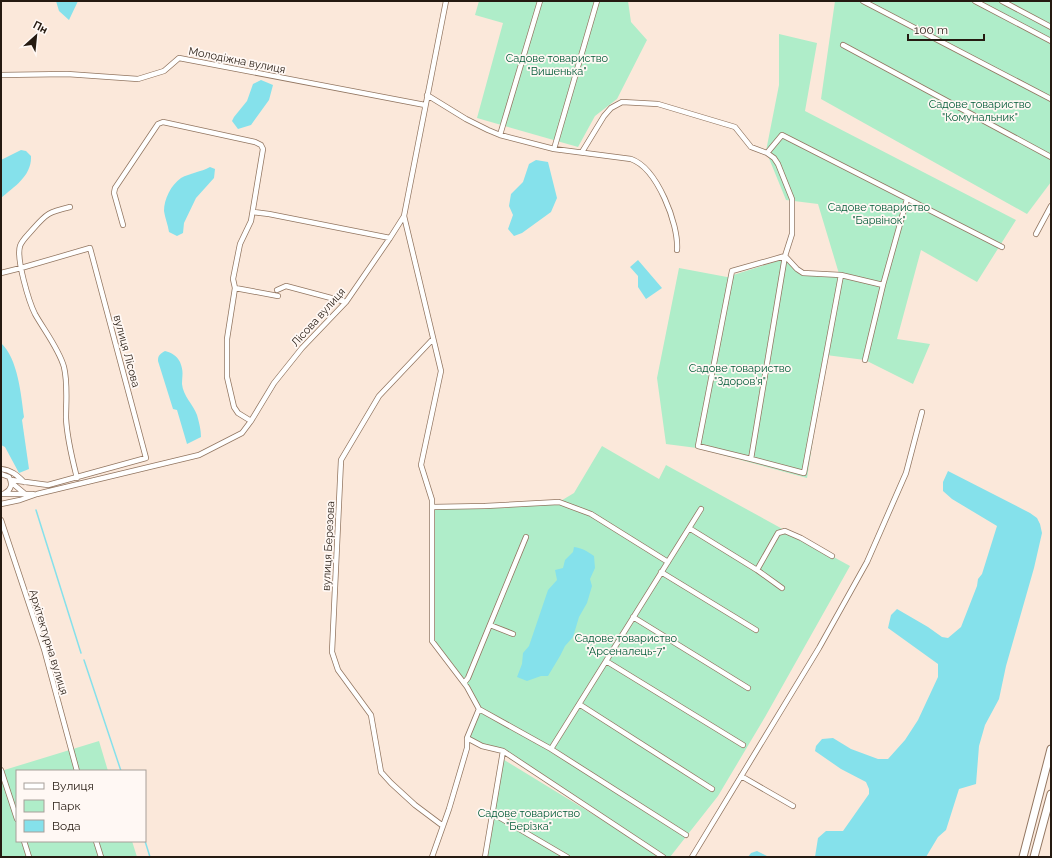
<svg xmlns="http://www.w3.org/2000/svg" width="1052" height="858" font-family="Raleway,sans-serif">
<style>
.green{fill:#afedc9}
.water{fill:#85e1eb}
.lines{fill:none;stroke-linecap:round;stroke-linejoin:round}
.stream{stroke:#85e1eb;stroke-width:1.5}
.street-casing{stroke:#927661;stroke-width:6}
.primary-casing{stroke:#927661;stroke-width:9}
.street{stroke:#fff;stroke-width:4.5}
.primary{stroke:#fff;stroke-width:7}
.labels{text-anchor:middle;stroke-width:3.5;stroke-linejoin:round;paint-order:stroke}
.park-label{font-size:11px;fill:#005a37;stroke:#fff8f4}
.street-label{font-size:11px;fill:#251a11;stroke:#fff8f4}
</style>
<rect width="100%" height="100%" fill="#fbe8da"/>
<path class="green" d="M479 1H628L631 22 647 40 617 99 595 116 578 147 477 118 503 23 475 15Z
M835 1H1051V182L1027 214 821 99Z
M779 34 817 43 805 111 1016 220 977 282 921 250 897 339 930 344 913 384 865 360 826 355 807 478 697 448 666 444 657 378 679 268 727 277 787 258 801 275 840 277 818 204 786 200 766 151 779 85Z
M602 446 659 479 666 465 850 566 765 717 718 796 670 857H667L503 751 467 738 479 709 432 641V507L559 502 574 493Z
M99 741 108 771H17V841H132L137 857H1V771Z
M501 758 663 857H483Z"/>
<path class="water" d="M56 1H78L69 20 59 11Z
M261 80 273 85 269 100 251 125 238 129 232 121 234 117 247 101 253 84Z
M21 150 26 151 31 156C32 176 14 187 1 198V160Z
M536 160 548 162 557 198 551 212 522 233 514 236 508 229 513 215 509 206 511 194 523 182 529 164Z
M210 167 215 169 214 178 196 198 184 223 183 233 177 236 169 232C168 225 165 218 164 211 164 199 171 185 181 178 190 173 201 172 210 167Z
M638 260 662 288 646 299 638 287V276L630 267Z
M1 343C18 359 21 394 24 417L22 420 29 469 19 473 5 447 1 445Z
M165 351C172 353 176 355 180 362 184 372 182 375 182 384 183 396 193 404 197 415 199 422 201 430 201 437L187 444 177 410 173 409 158 361C158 355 160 354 165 351Z
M948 471 1030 513 1037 518 1040 524 1042 533 1034 568 1006 666 999 699 985 725 979 746 976 784 959 789 946 830 938 837 926 857H815L818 838 826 831H843L869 794V789L866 782 841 769 815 751 816 746 822 739 833 738 851 749 878 759H888L905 740 918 720 938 677V664L888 628 891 615 897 609 928 627 942 637 948 638 961 627 977 586 978 579 982 574 997 526 952 499 943 491V482Z
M574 547C582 548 587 551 594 556L595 568 590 579 592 586 587 603 579 617 573 637 565 646 560 656 548 676H541L527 681 517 677 522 664 523 653 529 646 548 590 557 580 555 570 563 568 565 560 573 552Z
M757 851 769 857H748L751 853Z"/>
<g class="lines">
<path class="stream" d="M36 510 81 653
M84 660 121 771
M145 841 150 857"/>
<defs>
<path id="street" d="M863 1 1051 99
M975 1 1051 41
M1002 1 1051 27
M843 45 1051 157
M1 75 67 74 138 79 164 71 179 58 425 105
M427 95 466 119 488 130 500 135 554 149 631 159C657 168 679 224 677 250
M500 135 540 1
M554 149 597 1
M582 152 604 116 611 108 622 102 658 104 735 127 751 147 767 153 782 135 1002 247
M767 153 774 158 778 164 792 199V234L785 256 751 459 698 446 732 271 785 256 797 269 803 273 841 275
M70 207C49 212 47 213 33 229 28 235 22 240 20 246 16 259 29 302 35 314 44 330 59 349 64 367 68 384 66 402 66 418 67 439 72 458 77 478
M253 212 269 214 390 238
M404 216 441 371 421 465 432 500V641L467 687 479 709 551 749 686 835
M123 225 114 193 115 188 158 124 163 122 255 142 261 145 263 149 251 221 240 244 233 279 235 288
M1036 234 1051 206
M1 273 21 268 90 248 146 458 48 485 11 480
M277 290 286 286 346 302
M433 339 379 396 341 460 332 652 338 670 371 715 381 772 391 783 415 805 443 826
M865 360 883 285
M251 421 238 413 234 407 227 377V339L235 288 278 296
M751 459 804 473 841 275 883 285 907 199
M1 469C11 470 17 475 24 482
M1 474 9 477C13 484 11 490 5 493
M12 483 24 493
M1 494H33
M1 504 20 500 37 494 199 455 242 433 251 421 274 383 302 348 346 302 390 238 404 216 446 1
M432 507 485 506 559 502 591 514 668 562
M1 520 44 649 77 771
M689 528 757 570 782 588
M757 570 778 533 785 531 801 538 832 556
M661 572 756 630
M633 617 748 688
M490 625 513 634
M606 661 743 745
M464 683 468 678 526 537
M579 704 712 789
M479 709 467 738 482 746 503 751 663 857
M551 749 701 509
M1 770 17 819
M741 776 793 806
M492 813 567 857
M24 841 29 857
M96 841 101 857
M432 857 449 809 467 748V738
M485 857 503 751
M692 857 819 648 867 562 906 473 922 412"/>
<path id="primary" d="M1023 857 1051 749
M1034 857 1051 794"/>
</defs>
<use href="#street" class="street-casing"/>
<use href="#primary" class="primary-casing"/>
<use href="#street" class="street"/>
<use href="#primary" class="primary"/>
</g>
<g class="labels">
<g class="park-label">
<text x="557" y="62">Садове товариство<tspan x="557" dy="13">"Вишенька"</tspan></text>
<text x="980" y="108">Садове товариство<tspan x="980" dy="13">"Комунальник"</tspan></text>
<text x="879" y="211">Садове товариство<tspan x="879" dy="13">"Барвінок"</tspan></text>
<text x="740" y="372">Садове товариство<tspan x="740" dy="13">"Здоров'я"</tspan></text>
<text x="626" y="642">Садове товариство<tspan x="626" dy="13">"Арсеналець-7"</tspan></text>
<text x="529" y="817">Садове товариство<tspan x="529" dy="13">"Берізка"</tspan></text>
</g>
<g class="street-label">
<text transform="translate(237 60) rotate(11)" y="4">Молодіжна вулиця</text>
<text transform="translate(318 317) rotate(-48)" y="4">Лісова вулиця</text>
<text transform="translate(127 351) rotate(75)" y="4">вулиця Лісова</text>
<text transform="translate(328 546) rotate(-87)" y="4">вулиця Березова</text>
<text transform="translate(49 642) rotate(73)" y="4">Архітектурна вулиця</text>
</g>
</g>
<rect width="1052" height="858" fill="none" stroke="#251a11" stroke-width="4"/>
<rect x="16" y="770" width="130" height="72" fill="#fff8f4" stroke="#a89f99"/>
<rect x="24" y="783" width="20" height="6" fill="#ffffff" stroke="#a89f99"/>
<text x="52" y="790" font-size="12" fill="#251a11">Вулиця</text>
<rect x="24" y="800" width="20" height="12" fill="#afedc9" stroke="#a89f99"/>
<text x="52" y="810" font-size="12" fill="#251a11">Парк</text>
<rect x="24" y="820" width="20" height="12" fill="#85e1eb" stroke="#a89f99"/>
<text x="52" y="830" font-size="12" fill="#251a11">Вода</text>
<g transform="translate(36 36) rotate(27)" stroke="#fff8f4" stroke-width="3" paint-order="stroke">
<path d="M0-3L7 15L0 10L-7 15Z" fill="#251a11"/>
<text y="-6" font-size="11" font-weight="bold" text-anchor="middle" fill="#251a11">Пн</text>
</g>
<path d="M908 34v6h76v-6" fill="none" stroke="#251a11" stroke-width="2"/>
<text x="914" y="34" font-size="12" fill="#251a11" stroke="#fff8f4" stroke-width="3" paint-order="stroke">100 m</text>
</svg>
